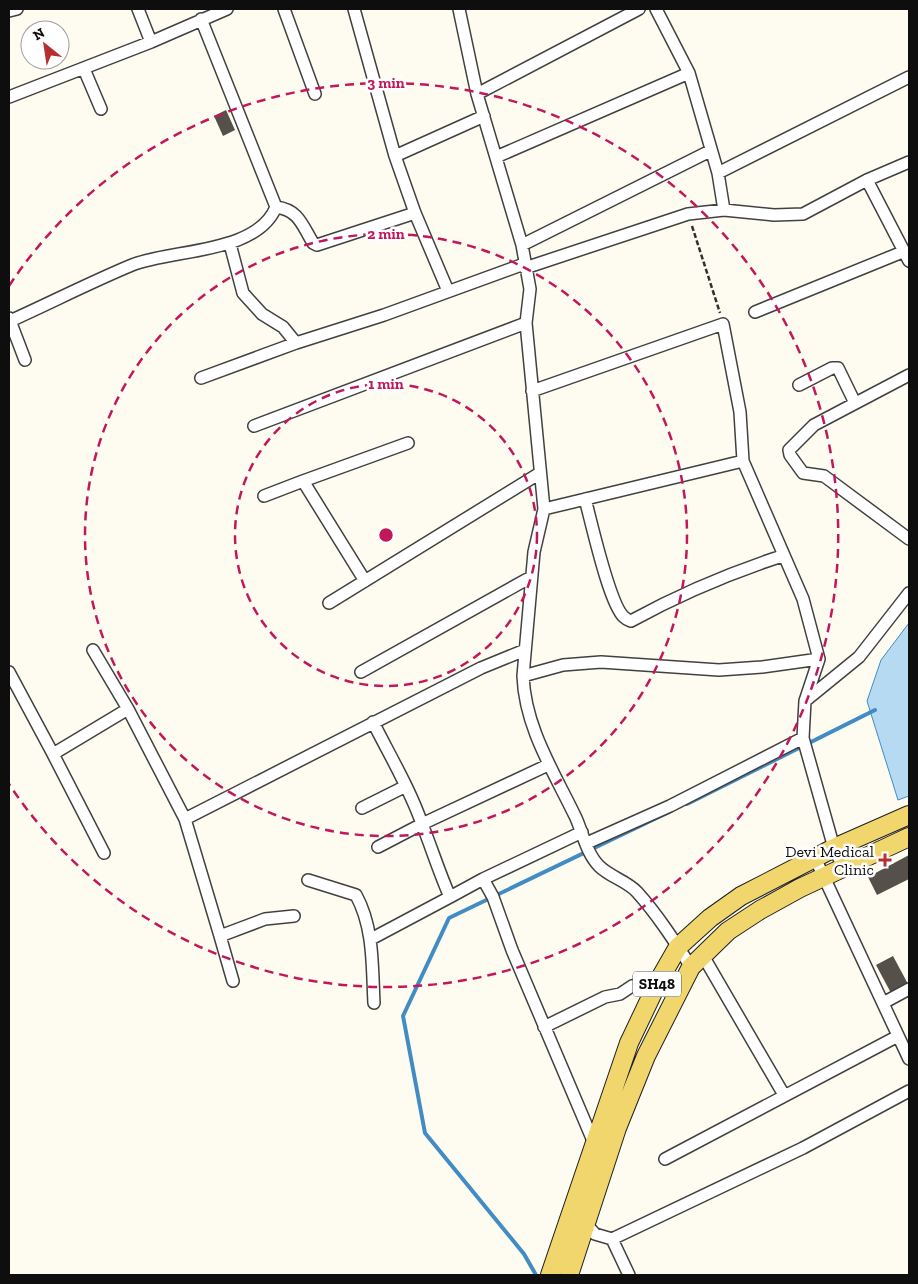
<svg xmlns="http://www.w3.org/2000/svg" width="918" height="1284" font-family="'Zilla Slab',serif">
<style>
.water{fill:#b7daf3;stroke:#428cc5}
.lines{fill:none;stroke-linecap:round;stroke-linejoin:round}
.stream{stroke:#428cc5;stroke-width:4}
.building{fill:#56504b}
.street-casing{stroke:#414141;stroke-width:14}
.primary-casing{stroke:#1f1f1f;stroke-width:20}
.path{stroke:#303030;stroke-width:2.5;stroke-dasharray:5 2.5;stroke-linecap:butt}
.street{stroke:#fff;stroke-width:11}
.primary{stroke:#f0d66d;stroke-width:18}
.ring{fill:none;stroke:#c2185b;stroke-width:2.5;stroke-dasharray:9 6}
.poi-dot{fill:#b62e2f;stroke:#fff;stroke-width:2}
.labels{text-anchor:middle;stroke-width:5;stroke-linejoin:round;paint-order:stroke}
.shield{fill:#fff;stroke:#565656;stroke-width:1}
.shield-label{font-size:15px;font-weight:bold;fill:#0e0e0e}
.poi-label{font-size:16px;fill:#0e0e0e;stroke:#fff;text-anchor:end}
.centre{fill:#c2185b;stroke:#fff;stroke-width:2.5}
.ring-label{font-size:15px;text-anchor:middle;font-weight:bold;fill:#c2185b;stroke:#fff;stroke-width:5;stroke-linejoin:round;paint-order:stroke}
</style>
<rect width="100%" height="100%" fill="#fefcf0"/>
<path class="water" d="M909 623V796L898 800 867 701 881 660Z"/>
<g class="lines">
<path class="stream" d="M687 804 875 710
M536 1275 524 1254 425 1133 403 1016 449 918 669 812"/>
</g>
<path class="building" d="M226 110 235 130 223 136 214 116Z
M909 855V879L877 895 868 877Z
M893 956 908 984 891 993 876 965Z"/>
<g class="lines">
<defs>
<path id="street" d="M138 9 151 42
M284 9 315 94
M354 9 395 156 484 116
M459 9 477 94 522 245 530 289 526 323 544 509 534 552 523 676C525 728 554 772 576 818 583 834 587 854 599 866 610 877 627 881 637 892 657 914 675 942 691 967
M656 9 689 73 718 173 724 210
M9 11 17 9
M84 69 101 109
M477 94 639 9
M9 97 151 42 227 9
M395 156 415 213 448 291
M496 157 689 73
M718 173 909 77
M867 180 909 261
M276 207C299 210 302 225 313 243L317 245 415 213
M230 244 243 293 262 314 283 327 296 343
M522 245 710 151
M525 268 688 214 724 210 774 215 803 214 867 180 909 162
M755 312 905 251
M9 318 25 360
M10 321C50 303 91 282 132 265 172 249 257 254 276 207L201 19
M909 375 814 425 789 450 790 455 803 473 824 476 909 539
M201 378 296 343 384 315 524 264
M799 385 832 368H838L855 403
M532 391 723 324 740 412 743 461 803 599 819 659 805 701 803 738 834 848 844 869
M254 426 526 323
M264 496 303 481
M585 499C591 520 609 604 624 617 626 619 628 620 631 621 680 594 730 573 782 556
M544 509 743 461
M365 581 303 481 408 443
M329 603 540 473
M93 650 128 709 185 819 220 936 265 919 294 916
M9 672 53 754 128 709
M361 672 531 577
M523 676 563 665 601 662 719 670 762 667 819 659
M805 701 859 657 909 593
M373 722C390 756 410 789 422 824 432 849 439 872 450 897L483 879 493 897 512 950 594 1143
M53 754 104 853
M362 808 406 786
M185 819 481 668 525 650
M587 843 670 806 803 738
M378 847 422 824 548 765
M815 858 909 1059
M483 879 582 832
M308 880 356 895C374 928 372 966 374 1003
M220 936 233 981
M371 939 450 897
M702 954 784 1095
M883 1003 909 989
M544 1027 605 997 620 994 632 986 658 982
M665 1159 898 1036
M586 1224 595 1234 612 1239 803 1148 909 1091
M612 1239 629 1275"/>
<path id="primary" d="M550 1275 629 1043 658 982 678 947 710 918 741 896 834 848 909 815
M569 1275 617 1128 646 1056 691 967 728 931 760 910 800 888 909 837"/>
</defs>
<use href="#street" class="street-casing"/>
<use href="#primary" class="primary-casing"/>
<path class="path" d="M692 226 720 313"/>
<use href="#street" class="street"/>
<use href="#primary" class="primary"/>
</g>
<g class="ring">
<circle cx="386" cy="535" r="151"/>
<circle cx="386" cy="535" r="301"/>
<path d="M9 286A452 452 0 1 1 9 784"/>
</g>
<path class="poi-dot" d="M882.5 852.5h5v5h5v5h-5v5h-5v-5h-5v-5h5z"/>
<g class="labels">
<rect class="shield" x="633" y="971.5" width="48" height="25" rx="4"/>
<g class="shield-label">
<text x="657" y="989">SH48</text>
</g>
<g class="poi-label">
<text x="874" y="857">Devi Medical<tspan x="874" dy="18">Clinic</tspan></text>
</g>
</g>
<circle cx="386" cy="535" r="8" class="centre"/>
<g class="ring-label">
<text x="386" y="88">3 min</text>
<text x="386" y="239">2 min</text>
<text x="386" y="389">1 min</text>
</g>
<rect width="918" height="1284" fill="none" stroke="#0e0e0e" stroke-width="20"/>
<g transform="translate(45 45) rotate(330)"><circle r="24" fill="#ffffff" stroke="#9f9f9f"/>
<path d="M0-4L9 19L0 12L-9 19Z" fill="#b62e2f"/>
<text y="-8" font-size="14" font-weight="bold" text-anchor="middle" fill="#0e0e0e">N</text>
</g>
</svg>
